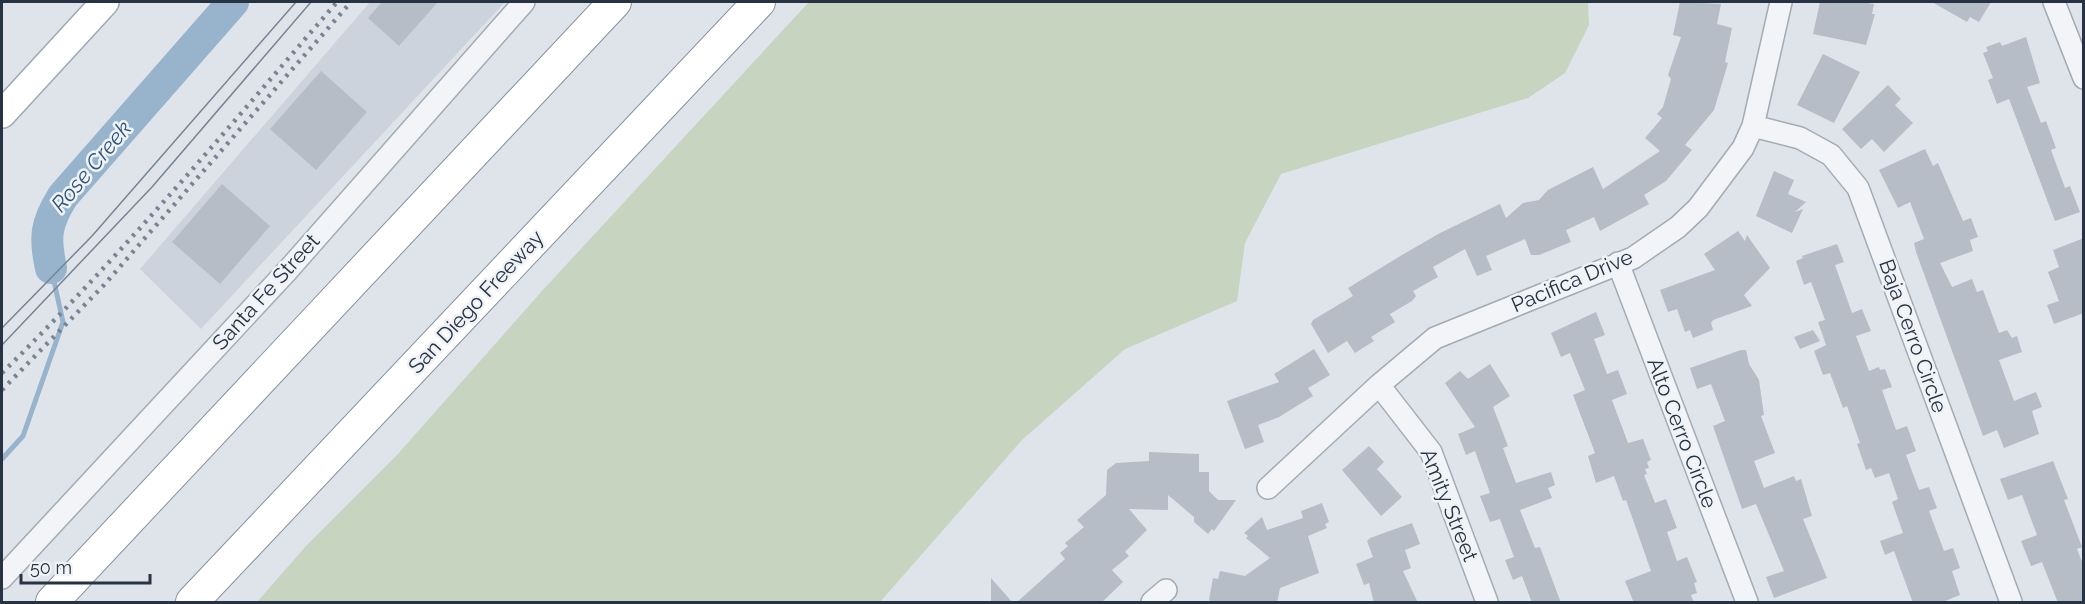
<svg xmlns="http://www.w3.org/2000/svg" width="2085" height="604" font-family="Raleway,sans-serif">
<style>
.built{fill:#cdd3dc}
.green{fill:#c6d4c0}
.lines{fill:none;stroke-linecap:round;stroke-linejoin:round}
.stream{stroke:#97b4cc;stroke-width:5}
.river{stroke:#97b4cc;stroke-width:32}
.building{fill:#b6bdc7}
.minor-casing{stroke:#a4abb4;stroke-width:24}
.major-casing{stroke:#9ea9b6;stroke-width:30}
.highway-casing{stroke:#8592a1;stroke-width:34}
.minor{stroke:#f2f4f8;stroke-width:21}
.major{stroke:#fff;stroke-width:27}
.highway{stroke:#fff;stroke-width:32}
.tram{stroke:#778494;stroke-width:1.5}
.rail{stroke:#778494;stroke-width:4.5;stroke-dasharray:3 6;stroke-linecap:butt}
.labels{text-anchor:middle;stroke-width:5;stroke-linejoin:round;paint-order:stroke}
.street-label{font-size:21px;fill:#273242;stroke:#eff3f7}
.water-label{font-size:22px;font-style:italic;fill:#2e5379;stroke:#eff3f7}
</style>
<rect width="100%" height="100%" fill="#dfe4ea"/>
<path class="built" d="M370 2H505L201 329 140 269Z"/>
<path class="green" d="M809 2H1588L1589 25 1565 73 1528 98 1281 174 1245 243 1237 301 1125 349 1022 440 880 602H257L306 546 397 455 542 291Z"/>
<g class="lines">
<path class="stream" d="M2 459 23 436 63 322 51 268"/>
<path class="river" d="M51 268C44 237 46 223 63 196L233 2"/>
</g>
<path class="building" d="M382 2H438L399 46 368 18Z
M1680 2 1721 4 1717 24 1732 28 1725 62 1728 63 1714 110 1685 145 1692 150 1666 181 1644 195 1649 204 1600 231 1594 217 1566 230 1571 242 1539 255H1531L1525 239 1486 256 1492 270 1477 276 1465 249 1433 267 1438 277 1413 291 1416 296 1412 301 1390 314 1395 322 1371 337 1374 341 1355 353 1347 341 1328 353 1311 324 1313 320 1353 296 1348 288 1402 255 1440 233 1500 204 1506 218 1523 203 1539 200 1548 190 1593 167 1603 189 1660 151 1645 138 1662 118 1657 114 1663 107 1671 79 1668 75 1681 37 1673 35Z
M1820 2H1861L1874 4 1872 14H1875L1866 45 1813 34Z
M1932 2H1991L1979 22 1970 17 1967 22Z
M2026 37 2040 83 2027 87 2041 123 2046 121 2056 148 2051 150 2065 188 2070 186 2080 212 2055 221 2009 99 1997 104 1988 80 1993 78 1983 53 1988 51 1986 47 2000 42 2002 46Z
M1823 54 1860 72 1834 123 1797 105Z
M321 71 367 112 316 170 270 129Z
M1888 85 1901 99 1895 105 1913 123 1884 152 1872 139 1861 149 1842 129Z
M1925 149 1933 166 1938 163 1963 221 1971 218 1978 237 1970 240 1973 251 1940 263 1952 287 1972 279 1977 292 1983 290 1999 333 2007 330 2012 338 2017 336 2022 352 1999 360 2014 401 2036 392 2042 407 2032 411 2039 434 2004 448 1997 430 1983 436 1916 252 1914 243 1924 239 1910 202 1898 208 1879 170Z
M1774 171 1794 180 1788 194 1806 202 1795 212 1803 209 1792 233 1756 216Z
M222 184 270 226 220 284 172 242Z
M1738 231 1745 241 1747 235 1770 268 1744 295 1752 306 1713 320 1711 323 1713 330 1693 338 1690 330 1685 332 1677 309 1668 312 1660 290 1715 270 1704 254Z
M2084 238V313L2054 324 2047 305 2059 301 2048 272 2059 267 2053 250Z
M1837 244 1844 262 1835 265 1852 313 1862 309 1871 331 1856 336 1869 371 1879 367 1880 370 1885 369 1892 387 1882 390 1896 430 1907 426 1916 451 1906 455 1919 490 1929 487 1937 508 1929 511 1944 551 1953 548 1960 568 1952 571 1960 595 1940 603H1913L1894 551 1885 555 1880 541 1903 533 1892 502 1898 499 1889 473 1875 478 1871 468 1866 470 1857 444 1860 443 1847 406 1843 408 1830 373 1823 375 1814 351 1826 345 1818 322 1825 320 1811 282 1804 285 1796 261 1803 258 1802 256Z
M1596 312 1605 335 1594 339 1607 374 1618 370 1627 394 1612 400 1628 443 1643 439 1651 460 1647 462 1649 468 1645 469 1647 474 1644 475 1655 503 1666 499 1677 528 1667 532 1677 561 1687 557 1697 582 1694 583 1697 593 1691 595 1694 603H1634L1625 581 1651 571 1626 500 1623 501 1614 476 1596 483 1588 456 1595 453 1573 395 1585 390 1570 353 1561 357 1551 333Z
M1813 330 1820 341 1800 349 1794 337Z
M1314 349 1330 375 1308 388 1313 396 1279 417 1258 425 1264 442 1245 449 1227 401 1279 382 1274 374Z
M1741 350H1746L1749 364 1759 380 1764 415 1761 416 1775 453 1754 461 1764 488 1794 476 1796 481 1801 479 1812 516 1803 519 1827 578 1774 598 1766 577 1784 571 1756 504 1742 509 1713 426 1725 421 1711 384 1697 389 1690 368Z
M1490 364 1510 396 1493 407 1508 446 1503 448 1516 483 1551 472 1555 485 1548 488 1552 498 1520 510 1535 548 1540 547 1561 603H1532L1522 576 1513 580 1505 560 1514 557 1500 519 1490 522 1480 496 1490 493 1475 451 1466 455 1458 434 1475 427 1445 383 1460 371 1468 379Z
M1369 446 1384 462 1377 469 1402 497 1381 516 1342 470Z
M1149 452 1199 454V472H1209V491L1218 500H1236L1214 531 1212 529 1208 534 1194 522V517L1168 495V510L1129 509 1147 530 1125 552 1129 556 1112 570 1123 582 1101 603H1016L1065 559 1060 553 1068 546 1065 543 1084 527 1077 520 1106 495 1107 470 1116 463 1149 461Z
M2053 461 2068 499 2064 500 2082 547 2077 549 2084 567V603H2058L2042 562 2031 566 2021 541 2037 535 2022 495 2008 500 2000 479Z
M1322 503 1329 522 1325 524 1327 528 1308 536 1319 573 1280 588 1277 603H1212L1209 600 1213 578 1218 579 1220 571 1245 576 1270 558 1246 538 1248 536 1244 533 1262 517 1267 530 1303 518 1301 511Z
M1412 523 1420 544 1405 550 1411 568 1403 571 1418 603H1374L1369 583 1364 585 1356 564 1373 557 1367 541 1370 538Z
M991 578 1013 603H991Z"/>
<g class="lines">
<defs>
<path id="minor" d="M2054 2 2084 78
M1753 126 1800 138 1831 155 1858 188 2011 602
M1618 263 1747 602
M1379 385 1431 452 1487 602
M1268 488 1379 385 1435 338 1633 258 1678 227 1698 208 1743 148 1753 126 1781 2
M2 578 288 270 524 2
M1152 602 1166 590"/>
<path id="major" d="M2 114 105 2"/>
<path id="highway" d="M52 602 615 2
M192 602 759 2"/>
</defs>
<use href="#minor" class="minor-casing"/>
<use href="#major" class="major-casing"/>
<use href="#highway" class="highway-casing"/>
<use href="#minor" class="minor"/>
<use href="#major" class="major"/>
<use href="#highway" class="highway"/>
<path class="tram" d="M2 328 92 236 296 2
M2 345 152 187 311 2"/>
<path class="rail" d="M2 373C121 256 228 128 337 2
M2 390 104 285 351 2"/>
</g>
<g class="labels">
<g class="street-label">
<text transform="translate(1572 281) rotate(-23)" y="7">Pacifica Drive</text>
<text transform="translate(266 292) rotate(-48)" y="7">Santa Fe Street</text>
<text transform="translate(476 302) rotate(-47)" y="7">San Diego Freeway</text>
<text transform="translate(1913 336) rotate(70)" y="7">Baja Cerro Circle</text>
<text transform="translate(1682 433) rotate(69)" y="7">Alto Cerro Circle</text>
<text transform="translate(1449 505) rotate(68)" y="7">Amity Street</text>
</g>
<g class="water-label">
<text transform="translate(91 166) rotate(-50)" y="8">Rose Creek</text>
</g>
</g>
<rect width="2085" height="604" fill="none" stroke="#273242" stroke-width="6"/>
<path d="M21 574v9h129v-9" fill="none" stroke="#273242" stroke-width="3"/>
<text x="30" y="574" font-size="18" fill="#273242" stroke="#eff3f7" stroke-width="4.5" paint-order="stroke">50 m</text>
</svg>
